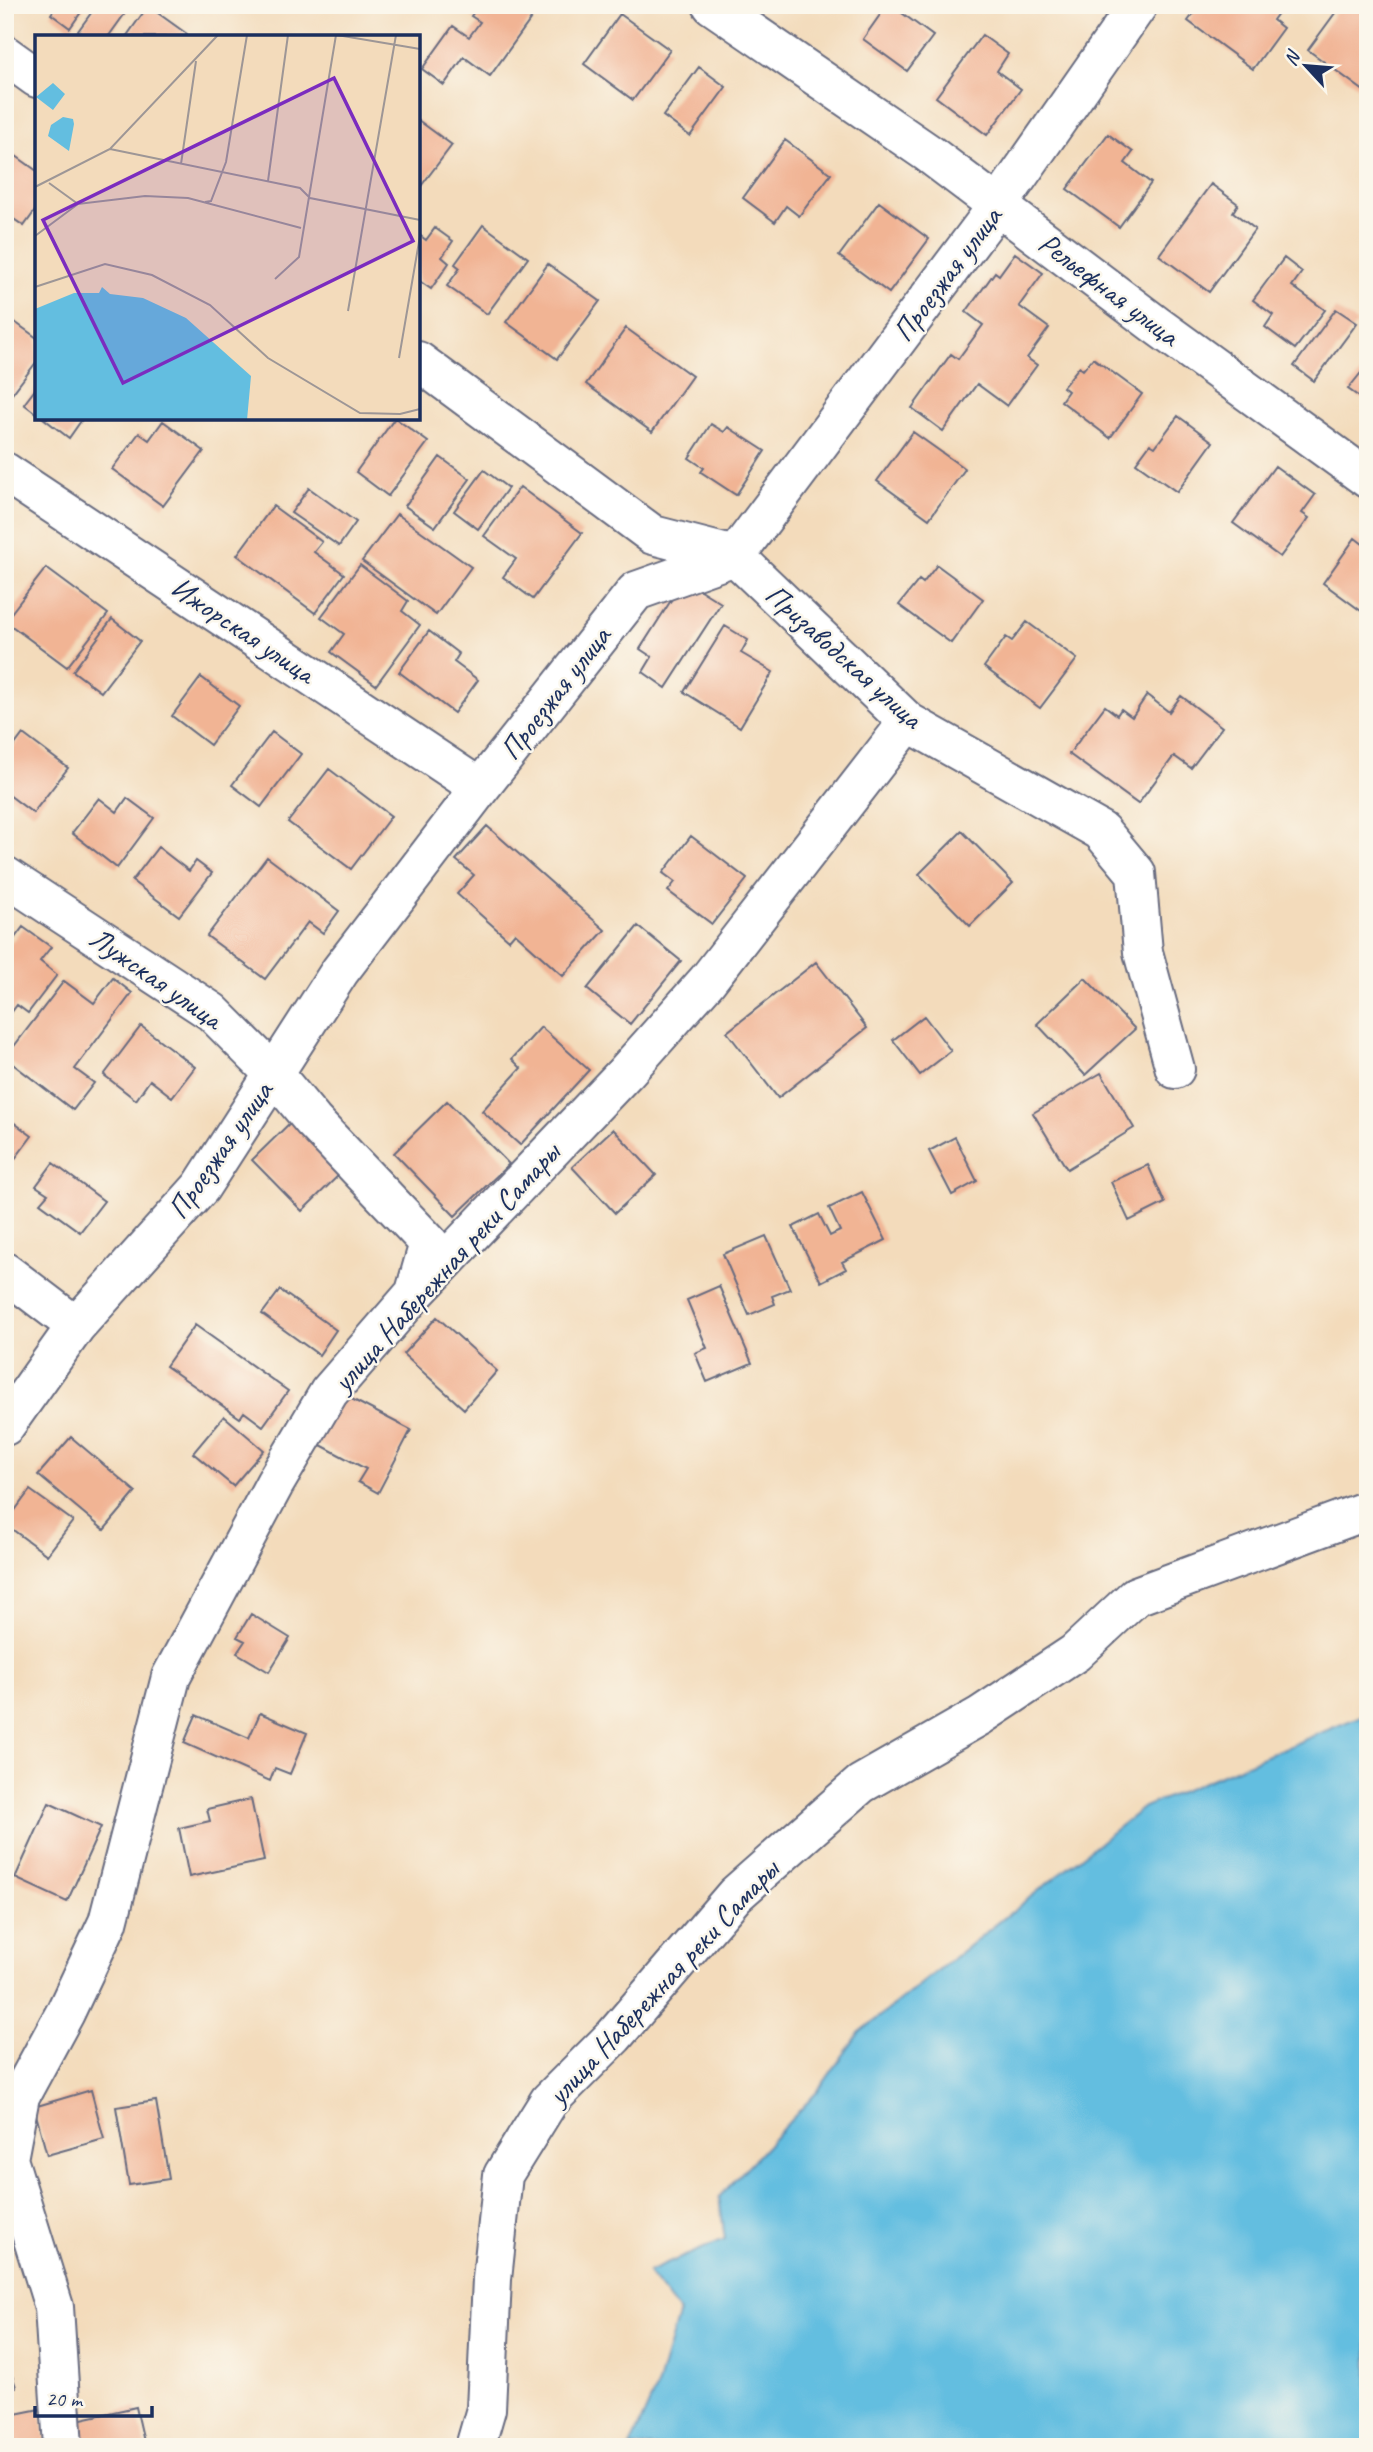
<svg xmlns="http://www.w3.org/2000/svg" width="1373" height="2452" font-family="Caveat,sans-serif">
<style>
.water{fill:#63bee0;stroke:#3f769f;stroke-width:2}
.building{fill:#f1b494}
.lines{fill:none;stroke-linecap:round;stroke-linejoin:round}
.street-casing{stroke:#676b7f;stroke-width:42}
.street{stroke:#fff;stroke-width:38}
.labels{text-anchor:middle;stroke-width:5;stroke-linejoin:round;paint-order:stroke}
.street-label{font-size:30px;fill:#1b2f5e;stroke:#fbf7ec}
.inset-road{fill:none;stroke:#9d9696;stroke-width:2}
.view{fill:#7b2cbf;fill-opacity:0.15;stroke:#7b2cbf;stroke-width:3.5}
.inset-edge{fill:none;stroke:#1b2f5e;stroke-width:3.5}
</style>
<rect width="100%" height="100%" fill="#fbf7ec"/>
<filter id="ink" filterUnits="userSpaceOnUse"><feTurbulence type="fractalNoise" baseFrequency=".0143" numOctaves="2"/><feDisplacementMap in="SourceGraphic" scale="14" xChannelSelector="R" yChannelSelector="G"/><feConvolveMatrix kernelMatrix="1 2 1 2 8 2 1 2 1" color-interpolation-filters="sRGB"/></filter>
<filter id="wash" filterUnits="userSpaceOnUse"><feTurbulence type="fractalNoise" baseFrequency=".00686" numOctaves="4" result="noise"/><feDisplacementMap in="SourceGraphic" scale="28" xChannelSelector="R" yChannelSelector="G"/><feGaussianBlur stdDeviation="1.57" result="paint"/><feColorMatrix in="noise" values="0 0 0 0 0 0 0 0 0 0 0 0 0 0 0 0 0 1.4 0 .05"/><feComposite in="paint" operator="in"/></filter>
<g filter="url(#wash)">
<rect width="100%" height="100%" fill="#f3dbbb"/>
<path class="water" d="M1368 1713V2447H630L658 2384 679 2312 648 2272 725 2239 719 2197 817 2092 859 2033 1144 1807Z"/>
<g id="blocks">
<path class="building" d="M57 5H86L70 28 51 14Z
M97 5H131L108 37H86L78 31Z
M479 5H541L490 76 464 57 444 85 422 69 453 26 469 37 480 22 471 16Z
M887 5H891L933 36 907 71 863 39Z
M1184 5H1284L1273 20 1283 28 1253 69 1188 21 1194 13Z
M1341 5H1355L1368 15V94L1308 50Z
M148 6 187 34 185 37H126Z
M620 14 670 50 633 100 584 64Z
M982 35 1008 54 997 71 1021 89 987 135 936 97Z
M699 67 726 87 690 136 663 116Z
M418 120 452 145 418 190Z
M1108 134 1133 152 1125 163 1151 183 1119 227 1067 189Z
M785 140 831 174 799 216 786 206 775 222 743 198Z
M16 156 37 171V208L24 226 5 213V171Z
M1211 184 1238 204 1233 212 1255 229 1209 292 1159 255Z
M879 202 929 239 889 293 839 256Z
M483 225 528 258 487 314 447 286 460 268 455 264Z
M435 228 453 241 442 257 449 263 431 289 418 280V234L426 240Z
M1015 253 1043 273 1019 306 1049 328 1027 358 1037 365 1007 406 977 384 943 431 912 408 951 354 958 359 983 325 966 312 995 272 999 275Z
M1284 258 1302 272 1292 286 1325 310 1295 349 1265 327 1273 315 1253 300Z
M548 264 600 301 557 359 506 322Z
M1336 309 1357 323 1314 381 1294 366Z
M5 315 37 338V361L12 394 5 389Z
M626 328 692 376 652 432 586 384Z
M1093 358 1142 394 1110 438 1061 401 1068 391 1063 387 1079 367 1083 370Z
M1368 364V403L1348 389Z
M37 387V414L24 404Z
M1178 416 1213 442 1177 492 1136 463 1150 444 1155 447Z
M43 418H83L69 438Z
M395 418 428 442 388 496 356 472Z
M163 421 204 451 163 506 112 469 139 433 149 440Z
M711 424 724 432 728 427 765 451 736 495 701 472 704 468 689 458Z
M913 432 965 469 929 519 877 481Z
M440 457 470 479 435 527 405 506Z
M1275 466 1315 495 1302 513 1309 518 1280 557 1233 523Z
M484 470 508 488 478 529 454 511Z
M520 487 582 533 533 599 503 577 516 559 484 536Z
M309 488 356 522 339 546 291 513Z
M273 506 322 542 314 552 344 574 315 613 237 555Z
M397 514 471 567 436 615 362 561Z
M1355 538 1368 548V616L1323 583Z
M360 565 408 601 402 611 420 625 376 685 331 652 344 634 321 617Z
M937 565 983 599 951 643 899 605 919 580 923 583Z
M46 568 108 614 67 667 5 621Z
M684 580 721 603 666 688 643 672 652 657 640 649Z
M112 619 140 641 101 692 73 671Z
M1027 622 1077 659 1040 708 984 667 1006 637 1012 641Z
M725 626 748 640 741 653 773 672 740 727 684 692Z
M429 631 459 654 454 662 478 680 454 713 399 672Z
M201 677 239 706 210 745 172 716Z
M1147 695 1169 712 1181 696 1222 727 1191 768 1174 756 1138 804 1069 754 1105 706 1117 715 1121 709 1132 717Z
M272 732 301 754 261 807 232 785Z
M23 734 68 768 33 813 5 792V758Z
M329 769 391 816 351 869 288 822Z
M99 798 117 812 127 798 154 818 117 868 72 833Z
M487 826 605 930 563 976 515 933 509 940 457 894 474 875 456 860Z
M962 831 1013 883 970 926 919 874Z
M691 836 747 879 712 924 668 891 675 882 663 873Z
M158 847 189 871 196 861 212 873 179 916 132 881Z
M267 857 339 911 323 933 308 922 265 979 207 936Z
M638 926 681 961 630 1024 587 989Z
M23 927 51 947 40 961 57 975 28 1013 17 1005 5 1021V951Z
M816 962 867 1028 778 1098 727 1032Z
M113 978 132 993 75 1069 94 1083 73 1110 5 1058 64 981 94 1003Z
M1085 978 1135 1029 1085 1075 1037 1024Z
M924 1016 951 1051 920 1075 893 1040Z
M141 1026 195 1067 172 1097 150 1080 136 1100 104 1075Z
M541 1027 589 1070 520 1145 482 1111 521 1068 512 1059Z
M1101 1073 1134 1128 1067 1169 1033 1113Z
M447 1101 509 1164 455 1216 394 1153Z
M5 1116 32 1136 5 1172Z
M295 1118 345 1169 302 1211 252 1160Z
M613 1129 656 1175 615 1213 572 1167Z
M955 1137 977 1181 952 1195 929 1151Z
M53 1163 104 1201 80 1232 40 1203 48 1194 36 1186Z
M1148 1165 1165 1203 1129 1221 1111 1182Z
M862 1192 886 1240 842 1262 846 1269 821 1282 793 1227 819 1214 830 1236 840 1231 829 1208Z
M766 1236 790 1289 772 1296 775 1304 749 1315 723 1254Z
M719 1286 752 1363 707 1382 695 1353 707 1348 687 1300Z
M280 1290 336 1330 319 1355 262 1314Z
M437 1317 497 1371 464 1409 403 1354Z
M195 1325 288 1391 263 1426 244 1412 240 1418 166 1366Z
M342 1394 411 1430 378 1493 358 1482 366 1469 317 1443Z
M224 1416 264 1450 233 1486 193 1453Z
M71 1437 136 1492 104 1530 38 1475Z
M30 1490 73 1521 47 1555 5 1524Z
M251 1614 290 1638 269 1672 237 1653 245 1641 237 1637Z
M260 1713 307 1733 290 1774 275 1768 270 1781 184 1743 196 1715 249 1738Z
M251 1799 264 1861 189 1877 179 1828 210 1821 207 1809Z
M49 1803 101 1827 67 1902 15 1878Z
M91 2090 104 2139 47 2155 34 2107Z
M156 2101 169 2179 129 2185 116 2107Z
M5 2355 16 2387 5 2391Z
M136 2407 145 2446 83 2447 77 2420Z
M40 2409 47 2447H5V2416Z"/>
</g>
</g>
<g filter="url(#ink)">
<use href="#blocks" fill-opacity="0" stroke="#676b7f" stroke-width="2"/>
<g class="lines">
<defs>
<path id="street" d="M712 5 928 153 1156 325 1368 479
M5 55 37 78
M418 361 653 535 735 556 908 722 1101 831 1136 873 1143 952 1175 1069
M5 472 480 788
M5 876 212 1012 274 1074 313 1121 429 1243 415 1292
M5 1272 76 1326
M5 1426 76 1326 201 1187 340 971 480 788 636 591 735 556 999 204 1138 5
M8 2159 54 2307 63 2447
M5 2160 8 2159 20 2096 65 2013 108 1922 171 1677 275 1483 329 1392 414 1294 626 1072 707 981 908 722
M475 2447 486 2409 492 2279 503 2175 549 2101 614 2036 735 1895 861 1784 980 1716 1075 1653 1136 1596 1368 1510"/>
</defs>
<use href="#street" class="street-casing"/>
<use href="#street" class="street"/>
</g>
</g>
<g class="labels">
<g class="street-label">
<text transform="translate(947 274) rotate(-53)" y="10">Проезжая улица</text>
<text transform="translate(1109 289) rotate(37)" y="10">Рельефная улица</text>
<text transform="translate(243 630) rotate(34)" y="10">Ижорская улица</text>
<text transform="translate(844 656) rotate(42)" y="10">Призаводская улица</text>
<text transform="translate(555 693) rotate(-52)" y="10">Проезжая улица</text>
<text transform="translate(156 978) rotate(35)" y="10">Лужская улица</text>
<text transform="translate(220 1150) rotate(-55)" y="10">Проезжая улица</text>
<text transform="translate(446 1267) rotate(-48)" y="10">улица Набережная реки Самары</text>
<text transform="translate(663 1982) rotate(-47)" y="10">улица Набережная реки Самары</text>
</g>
</g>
<g transform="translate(35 35)">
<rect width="385" height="385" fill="#f3dbbb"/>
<path d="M18 48 30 59 18 75 1 62ZM28 82 38 84 39 89 34 116 13 101 16 90ZM67 252 75 259 108 263 151 283 216 341 212 385H0V274L39 258H64Z" fill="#63bee0"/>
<path class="inset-road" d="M302 0 385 14M75 114 265 153 275 163 385 185M146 129 161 26M233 146 253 0M14 148 43 169 110 161 153 163 266 193M0 152 75 114 183 0M170 167 176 166 191 127 212 0M0 201 43 169M240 244 264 222 301 0M0 252 70 229 117 240 175 270 233 323 325 378 365 379 385 374M313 276 361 0M364 323 385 201"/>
<path class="view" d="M299 43 378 206 88 348 8 185Z"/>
<rect width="385" height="385" class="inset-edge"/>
</g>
<rect width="1373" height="2452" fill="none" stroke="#fbf7ec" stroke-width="28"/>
<g transform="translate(1306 66) rotate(296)" stroke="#fbf7ec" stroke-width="5" paint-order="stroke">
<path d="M0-5L12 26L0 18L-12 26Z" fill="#1b2f5e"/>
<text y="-10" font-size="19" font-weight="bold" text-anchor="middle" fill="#1b2f5e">N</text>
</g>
<path d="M35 2406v10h117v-10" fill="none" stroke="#1b2f5e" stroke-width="3.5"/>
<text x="46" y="2406" font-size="21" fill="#1b2f5e" stroke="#fbf7ec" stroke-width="5" paint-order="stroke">20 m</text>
</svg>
